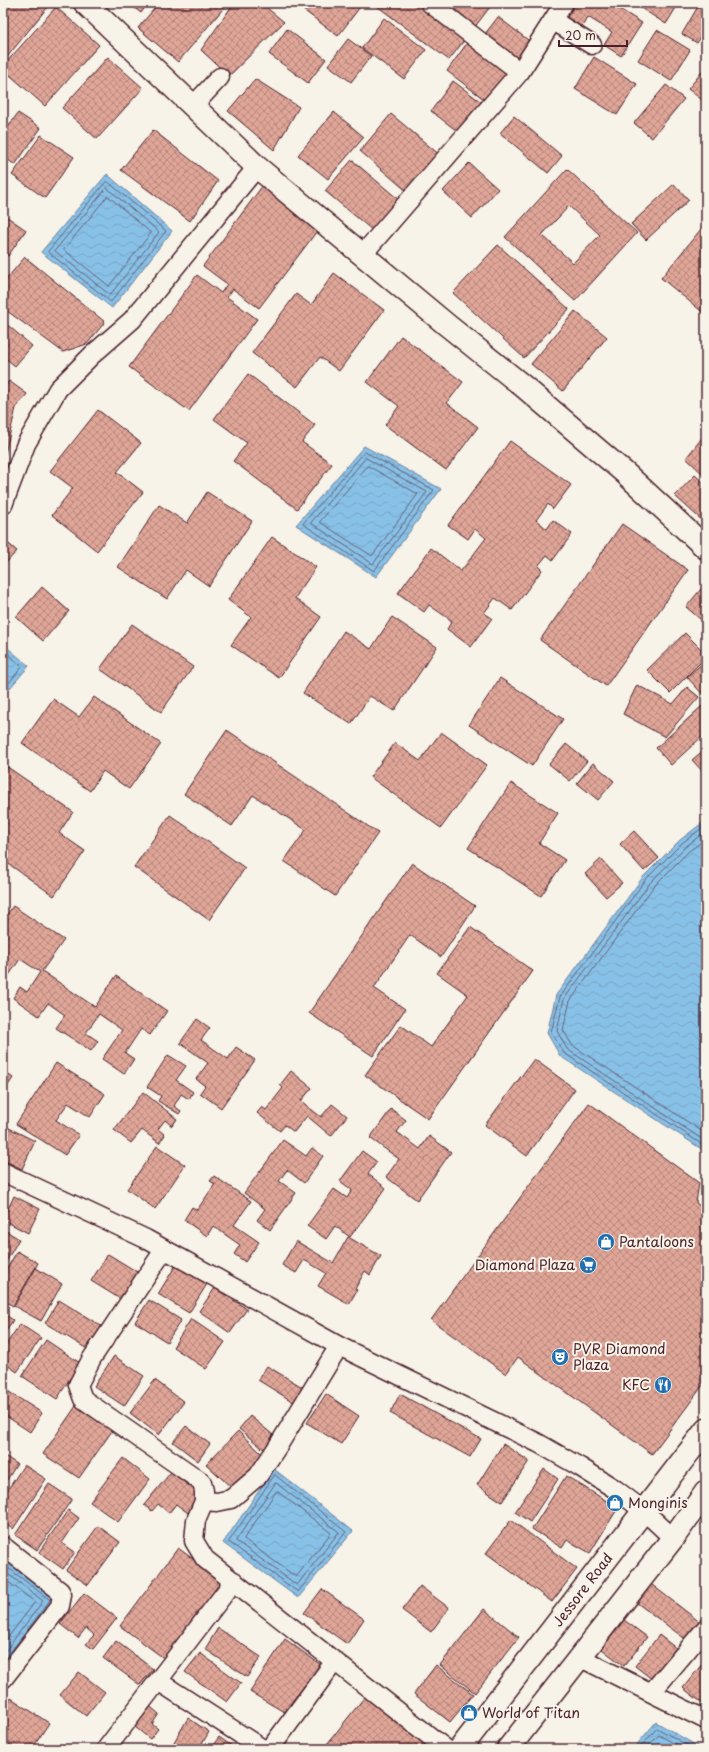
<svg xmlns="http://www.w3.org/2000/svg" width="709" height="1752" font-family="'Playpen Sans',sans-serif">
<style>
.water{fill:url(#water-waves);stroke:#6f809c}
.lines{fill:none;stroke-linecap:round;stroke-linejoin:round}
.shore{stroke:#636076;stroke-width:1}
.building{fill:url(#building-cross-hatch);stroke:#4a1f2b;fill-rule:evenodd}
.street-casing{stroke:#4a1f2b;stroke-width:21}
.secondary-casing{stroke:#4a1f2b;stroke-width:25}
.primary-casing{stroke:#4a1f2b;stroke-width:25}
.street{stroke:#f7f3e8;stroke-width:18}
.secondary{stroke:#f7f3e8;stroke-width:22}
.primary{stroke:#f7f3e8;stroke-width:22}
.labels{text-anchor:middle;stroke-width:4;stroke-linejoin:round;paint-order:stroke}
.poi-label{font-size:14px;fill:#4a1f2b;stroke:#f7f3e8;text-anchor:start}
.street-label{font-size:14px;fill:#4a1f2b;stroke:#f7f3e8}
</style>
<defs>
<pattern id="water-waves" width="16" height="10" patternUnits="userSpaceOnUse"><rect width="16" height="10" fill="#88c1e7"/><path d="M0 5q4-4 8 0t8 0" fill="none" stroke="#77a5c6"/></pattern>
<pattern id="building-cross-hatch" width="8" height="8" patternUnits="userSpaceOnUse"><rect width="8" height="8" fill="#dfa698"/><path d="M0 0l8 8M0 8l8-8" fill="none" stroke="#b7877c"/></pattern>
</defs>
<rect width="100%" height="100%" fill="#f7f3e8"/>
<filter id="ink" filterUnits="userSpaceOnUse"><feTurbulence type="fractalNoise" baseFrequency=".025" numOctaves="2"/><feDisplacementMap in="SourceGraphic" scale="8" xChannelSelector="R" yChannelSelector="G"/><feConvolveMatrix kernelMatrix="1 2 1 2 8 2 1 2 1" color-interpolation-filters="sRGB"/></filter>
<g filter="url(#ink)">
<path class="water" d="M107 174 172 231 112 308 41 252Z
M364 446 441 489 376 577 296 525Z
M3 644 29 666 3 696Z
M706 820V1152L560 1056 547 1033 556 995 643 877 680 840Z
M274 1469 353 1531 298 1598 223 1543Z
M3 1559 57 1598 3 1669Z
M656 1722 702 1749H633Z"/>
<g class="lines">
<path class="shore" d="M107 181 166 231 111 302 48 252Z
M107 188 159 232 110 295 55 251Z
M108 196 151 233 109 286 64 250Z
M365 452 434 490 374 571 303 524Z
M366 458 427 492 373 564 311 523Z
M368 466 418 494 372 556 320 522Z
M3 649 22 667 3 690
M706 825 682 843 646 879 560 997 551 1032 564 1053 706 1147
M706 831 685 847 650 883 564 999 557 1031 567 1049 706 1142
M706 839 689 851 654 886 570 1001 563 1030 572 1045 706 1134
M275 1475 346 1532 298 1592 229 1542Z
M276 1483 339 1532 297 1585 236 1541Z
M277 1491 331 1533 296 1577 244 1539Z
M3 1564 50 1600 3 1662
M3 1570 43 1601 3 1654
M3 1578 35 1602 3 1644
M639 1749 657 1728 694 1749
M645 1749 659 1735 684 1749"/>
</g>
<path class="building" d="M3 3H51L3 62Z
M128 3H148L141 13Z
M159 3H228L178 62 138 28Z
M234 3H261L284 22 229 76 201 50Z
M300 3H363L338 36 298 6Z
M373 3H420L466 38 449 60Z
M454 3H493L474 28 450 9Z
M571 3H610L642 23 621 56 604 45 612 32 588 17 579 31 560 20Z
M638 3H679L666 24 636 5Z
M700 3H706V29L697 43 682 34Z
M56 7 99 45 45 106 3 69V66Z
M498 17 532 43 516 64 481 39Z
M384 18 426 50 404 79 362 48Z
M287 29 326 59 308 83 269 54Z
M657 30 690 50 671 81 638 60Z
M348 39 371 56 351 82 328 65Z
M470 39 513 71 489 103 447 71Z
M108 57 143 88 97 139 62 108Z
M594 57 637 84 617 115 575 89Z
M706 67V103L688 89Z
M255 79 299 107 274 150 228 111Z
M453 81 484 104 461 134 431 111Z
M666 85 684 99 652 138 634 123Z
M334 112 364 137 328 179 298 155Z
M18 113 41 128 15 165 3 156V134Z
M391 114 441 156 409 193 360 151Z
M514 116 562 156 548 173 500 133Z
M153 130 218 181 190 221 121 170Z
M41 135 74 157 45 198 12 175Z
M352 160 398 199 372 230 325 191Z
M469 163 498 189 472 218 443 191Z
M567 169 637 233 575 301 505 237ZM569 206 600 235 573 263 542 235Z
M674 184 689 200 646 240 631 224Z
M263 185 320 227 259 308 233 289 227 297 257 319 189 411 129 367 197 275 221 293 227 284 203 266Z
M3 214 26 230 8 256 3 253Z
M706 223V315L661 278Z
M498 245 569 309 524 358 453 293Z
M25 257 105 322 87 344 63 352 3 308V283Z
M334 273 384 310 339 371 320 357 297 387 252 353 296 294 311 305Z
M575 311 607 337 563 391 531 364Z
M3 321 32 346 15 366 3 356Z
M401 336 463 382 447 403 478 427 446 470 385 425 399 406 367 382Z
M248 374 315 425 302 442 332 464 297 509 233 461 247 443 214 419Z
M9 381 27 394 16 408 3 462V389Z
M98 410 141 443 117 472 143 492 97 551 52 515 73 488 50 471Z
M706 433V477L686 458Z
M510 441 571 485 553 509 548 504 536 520 547 529 553 520 572 534 553 560 547 555 538 566 542 570 512 610 495 598 484 613 492 618 471 647 447 629 452 621 429 605 424 612 398 593 431 548 461 571 486 538 475 529 468 539 448 525Z
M695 475 706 485V524L675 496Z
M207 492 252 521 209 586 186 570 167 599 118 567 159 505 187 523Z
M622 524 688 570 606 686 540 640Z
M272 537 316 567 295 598 321 617 279 678 231 645 251 617 228 600Z
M3 539 17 551 3 566Z
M706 583V624L686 607Z
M42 587 69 611 43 641 16 617Z
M392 617 437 647 394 711 370 696 351 724 303 693 344 631 371 649Z
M132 624 193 667 161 712 100 669Z
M685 633 706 654V657L670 693 647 670Z
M706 660V698L687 677Z
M500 678 563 719 532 766 469 725Z
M637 685 673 704 687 687 699 697 665 737 623 714Z
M94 697 161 744 129 789 103 771 90 791 22 743 53 699 79 717Z
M702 706 706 710V733L671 765 656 748Z
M227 730 378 833 335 896 284 861 306 830 253 795 232 826 184 794Z
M441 732 487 765 441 828 370 777 395 743 420 761Z
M566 744 587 761 570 781 549 764Z
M706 748V775L692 760Z
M593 763 614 781 598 800 577 783Z
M6 766 73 812 59 833 85 851 54 896 3 860V770Z
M511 783 558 813 539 843 565 860 541 896 468 848Z
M170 815 245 868 209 920 134 867Z
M634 831 659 858 644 871 620 844Z
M601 859 622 883 606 897 585 874Z
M412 863 475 906 441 957 410 935 374 988 405 1009 373 1056 309 1013Z
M13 906 64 940 42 971 95 1007 116 976 167 1011 150 1035 141 1029 125 1053 134 1059 124 1074 102 1059 122 1030 99 1014 86 1033 98 1041 91 1051 56 1028 65 1015 48 1003 39 1016 13 998 20 987 27 992 40 972 20 959 3 984V920Z
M470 927 533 971 428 1119 365 1075 401 1025 431 1047 468 995 437 973Z
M197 1019 210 1028 201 1040 228 1059 236 1047 255 1060 221 1108 200 1093 205 1086 196 1079 208 1063 180 1043Z
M168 1055 186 1066 176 1080 193 1092 189 1099 181 1094 174 1106 181 1111 179 1114 158 1101 161 1096 147 1087Z
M534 1059 575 1089 527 1156 485 1125Z
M56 1063 105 1094 90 1117 68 1103 56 1120 79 1135 65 1155 16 1124Z
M3 1071 13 1078 3 1093Z
M291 1071 312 1088 301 1101 321 1117 332 1104 347 1116 331 1136 307 1116 294 1132 285 1125 280 1131 257 1113 262 1107 266 1110 283 1088 280 1085Z
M143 1092 177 1119 172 1126 165 1120 158 1129 165 1135 159 1143 142 1130 131 1143 114 1130Z
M589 1103 699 1183 696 1203 706 1210V1381L652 1454 518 1357 506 1374 431 1320Z
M391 1109 406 1120 397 1132 420 1149 429 1136 451 1152 417 1200 386 1177 399 1159 370 1138Z
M3 1125 35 1141 22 1169 3 1160Z
M283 1140 306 1156 312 1148 323 1156 304 1183 287 1170 279 1181 296 1193 270 1230 257 1220 265 1209 244 1193Z
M157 1146 185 1165 155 1209 127 1189Z
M362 1151 377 1162 368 1174 386 1188 350 1237 335 1226 326 1239 307 1226 334 1189 347 1198 352 1190 340 1181Z
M214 1176 251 1201 234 1225 259 1242 245 1262 234 1254 240 1245 213 1226 207 1236 184 1220 192 1207 197 1210 215 1184 210 1181Z
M3 1189 8 1191 3 1202Z
M14 1196 40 1209 28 1233 3 1220Z
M3 1229 19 1239 3 1267Z
M348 1237 381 1256 370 1275 365 1271 355 1289 357 1290 349 1304 318 1286 326 1273 304 1260 296 1273 282 1265 296 1241 333 1263Z
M17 1251 38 1263 13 1306 3 1300V1276Z
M108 1254 139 1273 122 1300 91 1281Z
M176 1265 207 1284 189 1313 158 1294Z
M36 1268 62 1284 41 1321 14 1306Z
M215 1288 247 1309 230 1333 199 1311Z
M59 1300 106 1329 92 1352 45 1323Z
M149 1300 181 1320 167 1342 135 1322Z
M3 1313 13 1320 3 1336Z
M191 1319 225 1342 206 1369 173 1347Z
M20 1324 41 1338 17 1372 3 1362V1349Z
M46 1340 80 1363 57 1399 22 1376Z
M114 1356 144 1376 124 1406 94 1386Z
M267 1366 304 1388 295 1403 258 1380Z
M155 1380 184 1402 159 1435 130 1413Z
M3 1388 42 1413 30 1432 3 1414Z
M326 1394 359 1416 341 1444 307 1423Z
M400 1394 481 1439 470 1457 390 1413Z
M76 1406 112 1431 79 1478 43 1454Z
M250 1416 278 1439 267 1452 239 1429Z
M186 1426 210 1444 198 1461 173 1442Z
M238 1431 264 1456 233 1489 206 1464Z
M503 1444 529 1461 502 1502 477 1485Z
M3 1455 17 1464 3 1486Z
M123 1458 150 1479 118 1522 90 1502Z
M24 1465 46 1479 13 1529 3 1523V1497Z
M544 1469 558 1479 530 1522 515 1512Z
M171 1472 202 1496 188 1513 176 1504 169 1513 158 1504 152 1511 144 1505Z
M566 1476 618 1508 590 1553 567 1540 562 1548 532 1529Z
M49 1484 72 1499 37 1550 15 1535Z
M68 1510 79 1518 62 1543 75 1552 63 1569 39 1552Z
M511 1520 577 1569 552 1602 486 1553Z
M98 1526 120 1542 88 1585 66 1570Z
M178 1548 223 1581 165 1659 120 1626Z
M647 1581 701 1623 688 1641 633 1600Z
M420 1586 449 1608 431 1632 402 1610Z
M322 1589 364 1619 347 1644 304 1613Z
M84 1593 117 1618 93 1649 86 1644 94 1635 86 1628 78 1638 60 1624Z
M484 1609 519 1637 475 1693 440 1665Z
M620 1617 647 1637 624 1666 598 1646Z
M218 1628 261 1657 247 1677 205 1649Z
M659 1635 677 1649 653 1680 635 1666Z
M285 1639 321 1665 284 1712 250 1692Z
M116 1641 153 1669 140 1685 103 1658Z
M200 1653 241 1683 227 1702 185 1672Z
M706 1659V1706L683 1688Z
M436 1665 473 1694 450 1722 414 1694Z
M79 1672 105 1692 86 1716 60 1695Z
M367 1694 435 1749H333L327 1744Z
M11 1698 49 1723 32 1749H14L3 1742V1709Z
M146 1703 159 1714 152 1724 158 1729 150 1739 130 1723Z
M188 1718 209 1732 199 1749H170Z
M219 1737 236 1749H210Z"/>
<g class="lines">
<defs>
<path id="street" d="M430 3 520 72
M554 21 592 45
M193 106 220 77
M362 255 520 72 564 3
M3 505 26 444 58 389 92 355 132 320 257 167
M3 1172 146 1239 339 1346 538 1443 580 1467 615 1489 644 1511 673 1538
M164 1250 92 1358 78 1385 83 1399 202 1482 204 1491V1501L196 1520 194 1541 205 1559 446 1749
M204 1501 217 1502 231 1499 258 1476 278 1446 339 1346
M3 1546 60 1591 62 1595 60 1606 3 1679
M579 1657 706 1720
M158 1681 263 1749
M651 1693 706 1628
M106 1749 234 1581
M270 1749 335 1661"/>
<path id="secondary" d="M85 3 257 167 447 325 523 386 625 473 706 548"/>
<g id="primary">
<path id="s1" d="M460 1749 706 1430"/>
<path d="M508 1749 673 1538 706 1492"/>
</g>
</defs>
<use href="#street" class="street-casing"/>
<use href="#secondary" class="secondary-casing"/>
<use href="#primary" class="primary-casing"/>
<use href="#street" class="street"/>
<use href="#secondary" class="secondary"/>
<use href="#primary" class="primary"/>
</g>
</g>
<defs>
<symbol id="shop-disc" viewBox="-11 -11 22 22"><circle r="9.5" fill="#1f6fb2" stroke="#f7f3e8"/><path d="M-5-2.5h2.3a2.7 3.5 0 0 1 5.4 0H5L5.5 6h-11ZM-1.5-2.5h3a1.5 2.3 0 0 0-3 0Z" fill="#fff"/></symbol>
<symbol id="supermarket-disc" viewBox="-11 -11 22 22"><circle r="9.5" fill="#1f6fb2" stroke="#f7f3e8"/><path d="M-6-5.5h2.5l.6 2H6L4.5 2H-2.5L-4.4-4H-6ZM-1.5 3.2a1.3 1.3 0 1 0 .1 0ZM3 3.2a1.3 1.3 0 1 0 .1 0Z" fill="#fff"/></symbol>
<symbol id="theatre-disc" viewBox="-11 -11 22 22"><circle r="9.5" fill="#1f6fb2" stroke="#f7f3e8"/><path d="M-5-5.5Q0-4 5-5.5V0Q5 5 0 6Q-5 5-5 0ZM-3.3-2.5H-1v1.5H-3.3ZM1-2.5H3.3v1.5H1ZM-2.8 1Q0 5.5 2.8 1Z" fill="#fff"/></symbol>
<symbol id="restaurant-disc" viewBox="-11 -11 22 22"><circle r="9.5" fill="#1f6fb2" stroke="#f7f3e8"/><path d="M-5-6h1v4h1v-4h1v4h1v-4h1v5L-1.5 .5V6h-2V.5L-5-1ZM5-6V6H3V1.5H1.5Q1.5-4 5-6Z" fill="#fff"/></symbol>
</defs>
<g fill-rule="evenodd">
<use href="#shop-disc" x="596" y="1232" width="20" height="20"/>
<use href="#supermarket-disc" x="578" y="1255" width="20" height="20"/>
<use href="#theatre-disc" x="550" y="1347" width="20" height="20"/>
<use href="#restaurant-disc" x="653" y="1375" width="20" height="20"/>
<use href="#shop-disc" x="605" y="1493" width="20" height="20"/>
<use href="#shop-disc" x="459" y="1703" width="20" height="20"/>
</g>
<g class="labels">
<g class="poi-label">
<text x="619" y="1247">Pantaloons</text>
<text x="575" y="1270" text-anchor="end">Diamond Plaza</text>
<text x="573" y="1354">PVR Diamond<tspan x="573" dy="16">Plaza</tspan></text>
<text x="650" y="1390" text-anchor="end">KFC</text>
<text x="628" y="1508">Monginis</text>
<text x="482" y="1718">World of Titan</text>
</g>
<g class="street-label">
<text dy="5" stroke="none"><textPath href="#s1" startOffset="201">Jessore Road</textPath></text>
</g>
</g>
<rect width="709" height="1752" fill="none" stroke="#f7f3e8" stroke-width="16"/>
<rect x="8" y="8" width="693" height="1736" fill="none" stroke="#4a1f2b" stroke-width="1.5" filter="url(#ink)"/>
<path d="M559 40v6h68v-6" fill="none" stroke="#4a1f2b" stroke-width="2"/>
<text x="565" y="40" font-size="12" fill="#4a1f2b" stroke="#f7f3e8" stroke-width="3" paint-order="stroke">20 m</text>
</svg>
